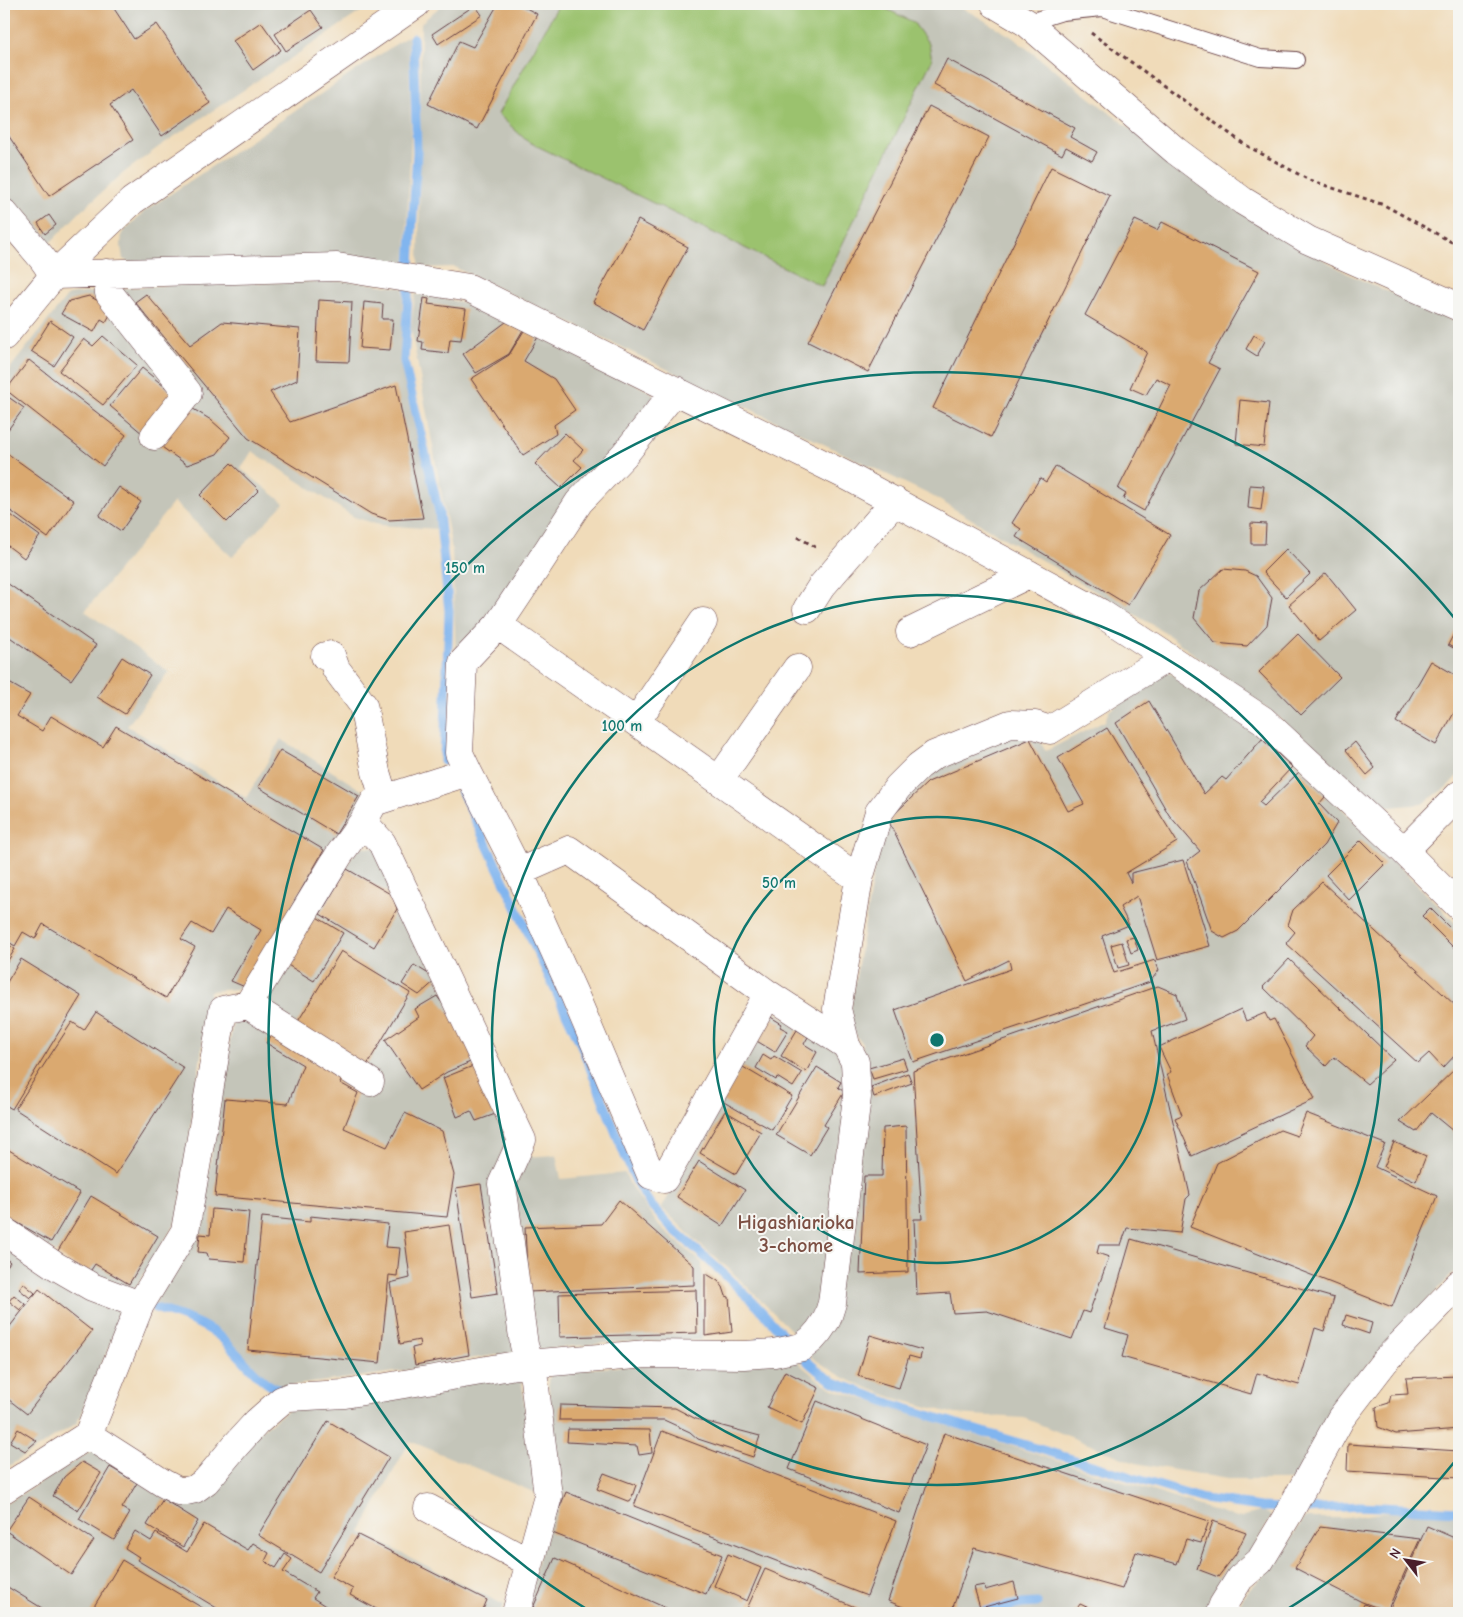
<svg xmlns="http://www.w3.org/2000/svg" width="1463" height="1617" font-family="'Comic Neue',sans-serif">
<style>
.industrial{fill:#c4c5b9}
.green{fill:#9bc26e;stroke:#72704c}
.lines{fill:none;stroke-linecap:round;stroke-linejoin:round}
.stream{stroke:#81b5ef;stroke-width:9}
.building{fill:#daa96f}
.lane-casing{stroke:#633b40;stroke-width:18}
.street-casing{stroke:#633b40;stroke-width:29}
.secondary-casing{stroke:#633b40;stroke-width:29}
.path{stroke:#633b40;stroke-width:3;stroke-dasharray:4 4;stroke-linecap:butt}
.lane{stroke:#fff;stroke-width:16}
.street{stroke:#fff;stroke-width:28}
.secondary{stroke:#fff;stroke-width:28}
.ring{fill:none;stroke:#0f766e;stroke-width:2.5}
.labels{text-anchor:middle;stroke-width:4;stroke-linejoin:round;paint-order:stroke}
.neighbourhood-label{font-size:20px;font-weight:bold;fill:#7c4f43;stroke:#f6f6f2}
.centre{fill:#0f766e;stroke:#f6f6f2;stroke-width:2.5}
.ring-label{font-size:15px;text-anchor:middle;font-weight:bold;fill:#0f766e;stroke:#f6f6f2;stroke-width:4;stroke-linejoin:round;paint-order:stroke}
</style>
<rect width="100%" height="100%" fill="#f6f6f2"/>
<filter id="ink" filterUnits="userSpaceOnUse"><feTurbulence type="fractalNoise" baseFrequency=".02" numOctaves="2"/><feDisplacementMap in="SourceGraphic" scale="10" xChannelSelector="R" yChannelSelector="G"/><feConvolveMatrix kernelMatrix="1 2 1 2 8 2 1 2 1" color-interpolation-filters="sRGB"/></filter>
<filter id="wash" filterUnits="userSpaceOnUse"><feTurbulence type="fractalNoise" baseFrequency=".0096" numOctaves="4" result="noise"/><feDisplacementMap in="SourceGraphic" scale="20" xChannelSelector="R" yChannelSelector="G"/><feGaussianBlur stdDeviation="1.12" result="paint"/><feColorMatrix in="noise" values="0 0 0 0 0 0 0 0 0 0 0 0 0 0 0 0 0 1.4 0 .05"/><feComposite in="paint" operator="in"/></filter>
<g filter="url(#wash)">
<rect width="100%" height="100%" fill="#f0dbb9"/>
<path class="industrial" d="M4 4H372L160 146 122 174 81 211 46 247 4 202Z
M443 4H955L982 19 1012 37 1219 198 1350 275 1459 323V774L1447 787 1422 804 1391 807 1365 799 1280 719 1163 631 932 496 454 267 419 268 421 23Z
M408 36 411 137 405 268 130 263 123 259 121 246 122 233 145 211Z
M350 281 403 288 401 363 438 529 380 525 354 517 252 451 241 469 284 503 232 557 174 502 85 611 169 672 127 726 246 798 281 739 366 793 250 988 210 991 178 1219 132 1293 104 1283 4 1219V376L68 295 125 288 184 284Z
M425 294 468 304 514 322 652 393 658 405 501 611 456 656 452 550 411 328 415 295Z
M1166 670 1270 736 1459 927V1267L1356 1378 1296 1480H1233L1135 1463 1024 1418 955 1414 894 1398 855 1383 841 1376 814 1359 808 1353 867 1091 862 1044 848 1024 882 822 908 782 997 736 1034 732 1046 751 1105 721 1109 711Z
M358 847 375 848 513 1133 519 1352 461 1360 403 1371 281 1387 275 1385 263 1376 213 1327 185 1314 154 1305 165 1283 200 1225 233 1023 249 1020Z
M770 1010 838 1049 850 1076 822 1309 799 1338 729 1269 697 1242 662 1208Z
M556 1155 561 1179 625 1173 630 1185 638 1197 660 1227 702 1263V1340L615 1342 534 1350 512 1179 524 1157Z
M4 1241 125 1308 77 1423 4 1469Z
M792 1355 803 1367 820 1381 835 1390 1237 1518 1263 1511 1272 1516 1253 1549 1222 1581 1204 1613H523L558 1491 548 1380 554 1371Z
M521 1374 536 1493 410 1441 360 1532 504 1605 500 1613H4V1505L93 1450 176 1495 299 1402Z
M1394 1511 1459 1513V1613H1235L1246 1593 1277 1562 1304 1518H1347Z"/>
<path class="green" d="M559 4H876L913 22 929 44 932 60 822 286 527 141 498 114Z"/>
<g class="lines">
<path class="stream" d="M413 38 417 152 404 361 439 512 449 611 444 761
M461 790 581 1045 627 1161 639 1187 650 1204 672 1228 725 1275 755 1304 809 1363 822 1374 834 1382 892 1404 1203 1499 1261 1507 1306 1509 1360 1506 1459 1511
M155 1308C177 1315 201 1322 219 1336 236 1349 260 1385 280 1390
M759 1342 765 1341 782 1335
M971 1613 1022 1604 1037 1603"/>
</g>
<g id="blocks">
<path class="building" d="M4 4H111L134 39 157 24 210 103 162 136 131 90 110 105 133 140 49 196 4 129Z
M498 4H519L537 14 477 129 428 104 459 41 473 47Z
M475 5 482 15 438 44 432 34Z
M311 10 323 27 286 51 275 34Z
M261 22 281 50 253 70 233 41Z
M947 59 1075 128 1070 137 1097 152 1092 161 1066 147 1062 155 934 85Z
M929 106 989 137 868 372 808 342Z
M1051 167 1110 196 991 437 933 408Z
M49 215 56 225 45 234 38 223Z
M638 220 688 247 643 330 593 302Z
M1135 220 1157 230 1162 222 1259 271 1208 363 1220 369 1144 511 1123 499 1126 494 1118 489 1171 385 1156 378 1146 395 1130 388 1147 352 1085 315Z
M146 294 190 345 222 322 300 329 297 380 270 392 290 422 396 385 423 518 389 520 371 514 248 438 135 302Z
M89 296 113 309 106 322 101 319 94 332 61 314 69 301Z
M424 298 429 299 428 304 466 309 461 340 450 339 448 353 422 350 423 342 418 341Z
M319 300 352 302 349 362 316 361Z
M364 302 383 304 382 319H393L390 350 360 348Z
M50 321 73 337 54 366 31 351Z
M506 322 523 330 509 354 476 373 463 354Z
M525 329 538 337 524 361 554 379 575 410 554 425 556 434 523 455 471 379 509 355Z
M1254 335 1265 341 1257 356 1246 349Z
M103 336 137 365 103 405 59 371 84 339 93 346Z
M29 360 126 435 103 466 6 390Z
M142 368 176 396 143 434 110 406Z
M4 394 24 408 4 435Z
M1240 400 1269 403 1264 447 1236 444Z
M190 407 211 420 230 437 217 454 187 465 159 445Z
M565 433 583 450 574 460 582 467 561 488 535 464Z
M4 451 74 501 48 538 4 506Z
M231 463 259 490 227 522 200 495Z
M1056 466 1170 535 1128 605 1016 537 1021 529 1012 523 1040 478 1046 482Z
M1250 485 1264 486 1261 510 1248 508Z
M119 487 141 502 121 531 99 516Z
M4 510 40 536 24 558 4 543Z
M1251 523 1266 524 1265 544H1251Z
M1286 549 1310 574 1286 597 1263 572Z
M1223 569 1245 571 1256 576 1272 598 1267 625 1247 646 1215 643 1194 618 1199 591Z
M1326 573 1356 610 1319 641 1289 605Z
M4 581 96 645 71 680 4 633Z
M1459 624V651L1448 645Z
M1298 634 1340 677 1301 715 1259 672Z
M122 657 150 675 125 714 97 697Z
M1431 661 1459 677V704L1436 745 1396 722Z
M4 680 30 695 17 716 42 731 51 716 103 747 116 726 324 850 245 987 231 981 261 930 226 909 211 934 192 923 181 939 195 947 166 998 43 924 35 939 23 932 15 946 4 939Z
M1149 701 1204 794 1222 777 1226 780 1262 739 1292 767 1259 802 1264 806 1300 771 1325 797 1319 804 1337 823 1324 845 1238 931 1224 938 1212 931 1187 861 1200 851 1169 815 1116 723Z
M1107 728 1177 842 1126 873 1131 883V873L1183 860 1210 946 1157 960 1137 896 1120 907 1129 925 1102 936 1114 973 1155 960 1159 970 1150 982 913 1062 895 1010 1011 969 1009 960 967 981 888 820 928 782 1030 739 1068 811 1084 804 1058 758Z
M1355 742 1375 768 1367 775 1346 750Z
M280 750 359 796 336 834 258 787Z
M1361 840 1385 864 1349 900 1326 875Z
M347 869 392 895 397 909 374 947 320 914Z
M1322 882 1456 1006 1459 1003V1055L1457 1053 1443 1068 1429 1053 1418 1063 1286 943 1295 932 1288 925 1293 910Z
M1430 908 1459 937V953L1422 916Z
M315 916 343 933 314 981 286 964Z
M1134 937 1138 950 1131 953 1126 939Z
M4 942 15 949 4 967Z
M1122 942 1129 965 1118 968 1111 945Z
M341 951 410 993 364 1070 294 1028Z
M21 959 81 996 12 1109 4 1104V987Z
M1289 959 1394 1060 1367 1084 1334 1057 1326 1066 1305 1046 1313 1036 1263 987Z
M414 965 437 979 419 995 402 984Z
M1158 986 1177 994 1185 1019 1152 1031 1190 1195 1186 1199 1180 1233 1127 1228 1121 1245H1099L1097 1253 1109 1257 1089 1313 1083 1311 1072 1339 987 1311 953 1313 950 1293 917 1295 914 1219H922L913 1071Z
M437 996 461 1030 475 1060 447 1072 419 1090 385 1040 419 1017 415 1009Z
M1241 1009 1246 1021 1265 1013 1269 1021 1274 1019 1315 1099 1192 1156 1175 1118 1182 1115 1167 1074 1171 1072 1159 1047Z
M96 1012 184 1068 116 1174 15 1109 72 1022 84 1030Z
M769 1016 782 1024 780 1027 788 1031 775 1052 755 1040Z
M797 1030 808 1037 804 1044 817 1052 806 1072 781 1056Z
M271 1034 344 1075 340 1083 358 1093 344 1128 387 1147 405 1113 442 1131 454 1175 447 1217 215 1196 225 1099 288 1104 303 1065 266 1043Z
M763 1055 771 1060 774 1056 802 1073 793 1087 777 1077 776 1080 756 1068Z
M903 1058 907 1069 873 1079 869 1068Z
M478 1064 501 1112 476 1121 471 1111 457 1117 443 1078Z
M1458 1066 1459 1136 1431 1113 1416 1132 1400 1122Z
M743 1067 792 1096 772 1130 722 1101Z
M817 1067 841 1082 838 1087 844 1092 824 1125 827 1127 810 1155 776 1135Z
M908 1073 912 1083 874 1097 871 1087Z
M725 1111 761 1132 736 1174 700 1153Z
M1306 1113 1385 1144 1375 1167 1437 1196 1392 1307 1190 1227 1217 1163 1280 1130 1297 1136Z
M906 1126 908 1272 860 1274 864 1176H882L883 1128Z
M1394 1142 1426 1156 1416 1181 1384 1167Z
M4 1147 80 1193 51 1242 4 1215Z
M699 1161 745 1190 722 1226 677 1197Z
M481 1184 498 1293 472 1297 456 1188Z
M91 1196 158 1236 129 1284 95 1264 89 1273 56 1254Z
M619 1200 694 1266V1285L528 1292 525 1227 601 1224Z
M212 1209 249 1212 244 1262 209 1259 207 1253 198 1252 200 1234 210 1235Z
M310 1216 388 1224 385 1247 400 1248 397 1276 389 1275 380 1363 248 1350 262 1217 310 1222Z
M449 1225 469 1355 415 1365 412 1348 420 1346 419 1340 400 1344 390 1283 410 1278 404 1232Z
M1131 1239 1334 1298 1324 1331 1315 1328 1299 1385 1257 1373 1251 1394 1122 1357 1128 1335 1105 1328Z
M4 1257 10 1262 4 1270Z
M705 1273 718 1281 723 1287 726 1296 729 1297 732 1332 705 1336Z
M23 1283 35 1293 30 1298 19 1289Z
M39 1289 92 1331 27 1414 4 1396V1334Z
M696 1290 697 1333 560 1337 559 1294Z
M14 1295 25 1304 20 1310 9 1301Z
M1346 1315 1372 1323 1369 1334 1343 1325Z
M870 1335 922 1350 920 1359 909 1356 899 1388 858 1376Z
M785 1371 819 1388 802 1424 767 1407Z
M1459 1376V1429L1396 1434 1378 1427 1376 1407 1389 1403 1391 1395 1408 1394 1406 1378Z
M817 1401 926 1445 899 1513 789 1469Z
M560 1405 675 1408 696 1419 760 1436 753 1457 698 1439 690 1432 664 1420H559Z
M328 1421 389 1457 319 1572 258 1535Z
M18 1429 37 1441 25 1451 10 1442Z
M568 1429 650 1430 652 1453 639 1455 637 1446 567 1442Z
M662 1431 896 1521 867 1596 634 1506Z
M944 1433 1209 1521 1201 1543 1186 1539 1177 1564 1136 1552 1122 1589 974 1548 953 1607 943 1613H918L888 1601Z
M1348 1444 1459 1451V1478L1347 1471Z
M82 1462 101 1473 78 1511 53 1496 64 1477Z
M110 1467 137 1483 122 1508 130 1513 114 1540 79 1519Z
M604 1473 636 1485 630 1502 597 1489Z
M566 1492 722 1555 706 1594 550 1532Z
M29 1497 94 1540 71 1575 6 1531Z
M163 1499 198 1521 183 1547 147 1525Z
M1213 1521 1246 1533 1235 1555 1218 1577 1197 1569Z
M204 1524 248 1550 253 1543 269 1553 265 1561 276 1568 285 1554 292 1559 283 1572 317 1592 313 1598 327 1607 324 1613H225L137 1560 139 1557 125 1548 135 1531 151 1541 156 1533 187 1552Z
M1427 1526 1459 1540V1613H1388Z
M1320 1527 1420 1539 1387 1611 1362 1602 1295 1568Z
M358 1535 487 1600 482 1612 484 1613H384L350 1595 353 1589 331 1577Z
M728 1554 761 1568 747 1601 714 1586Z
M555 1558 677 1613H538L532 1610Z
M122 1560 211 1613H90Z
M765 1569 869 1613H745Z
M1014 1582 1018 1598 980 1608 974 1587 984 1585 985 1590Z
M6 1586 50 1613H4V1589Z
M1080 1604 1100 1613H1074Z
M1364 1604 1385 1613H1360Z"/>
</g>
</g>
<g filter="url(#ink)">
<use href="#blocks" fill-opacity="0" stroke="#633b40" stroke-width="1"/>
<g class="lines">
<defs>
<path id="lane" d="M1027 23 1062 12 1102 8 1260 58 1296 60"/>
<path id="street" d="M4 213 42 258 54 275 337 267 469 288 849 477 1099 612 1263 720 1404 851 1459 906
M107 273 109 293 188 393 154 436
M807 609 821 587 895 501
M498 625 859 879
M910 632 1029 574
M325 656 331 655 336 669 363 705 376 772 384 798
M636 722 703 622
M468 772 519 872 569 850 768 994 846 1045
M719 780 797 668
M363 822 382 843 522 1140 502 1184 524 1345 534 1379 548 1496 516 1613
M1404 851 1459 795
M519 872 575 996 651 1175 664 1179 768 994
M248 1005 370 1082
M4 1231 54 1265 92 1287 140 1305
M88 1435 163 1483 178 1491H186L195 1489 206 1481 236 1445 257 1422 282 1400 289 1397 345 1394 516 1365 647 1354 744 1355 774 1353 802 1347 812 1339 819 1331 827 1319 832 1303 857 1097 855 1062 846 1045 837 1009 859 879 879 812 898 787 919 766 934 755 1010 724 1035 725 1050 730 1168 657
M4 1489 88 1435 140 1305 185 1231 223 1010 248 1005 339 855 363 822 374 802 468 772 459 753 463 662 498 625 538 565 579 502 624 455 676 390
M428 1508 530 1563
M1220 1613 1223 1605 1240 1578 1260 1561 1289 1513 1341 1418 1385 1361 1459 1284"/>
<path id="secondary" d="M995 4 1027 23 1176 151 1243 201 1308 240 1459 307
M4 336 54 275 132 201 416 4"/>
</defs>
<use href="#lane" class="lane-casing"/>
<use href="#street" class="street-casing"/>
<use href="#secondary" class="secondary-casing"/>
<path class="path" d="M1091 33 1244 144 1309 180 1384 205 1459 246
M798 537 817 548"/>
<use href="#lane" class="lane"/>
<use href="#street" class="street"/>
<use href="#secondary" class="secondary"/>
</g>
</g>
<g class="ring">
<circle cx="937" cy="1040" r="223"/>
<circle cx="937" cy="1040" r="445"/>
<path d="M1456 1460A668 668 0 0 1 1281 1613M593 1613A668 668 0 1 1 1456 620"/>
</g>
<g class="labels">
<g class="neighbourhood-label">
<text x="796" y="1229">Higashiarioka<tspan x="796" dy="23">3-chome</tspan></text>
</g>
</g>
<circle cx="937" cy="1040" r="8" class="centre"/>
<g class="ring-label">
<text x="465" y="573">150 m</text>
<text x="622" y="731">100 m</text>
<text x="779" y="888">50 m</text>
</g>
<rect width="1463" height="1617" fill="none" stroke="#f6f6f2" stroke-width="20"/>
<g transform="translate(1406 1560) rotate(301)" stroke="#f6f6f2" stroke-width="4" paint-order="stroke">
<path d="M0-4L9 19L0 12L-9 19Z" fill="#4a1f2b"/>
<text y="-8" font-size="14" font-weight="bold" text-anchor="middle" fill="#4a1f2b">N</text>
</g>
</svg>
